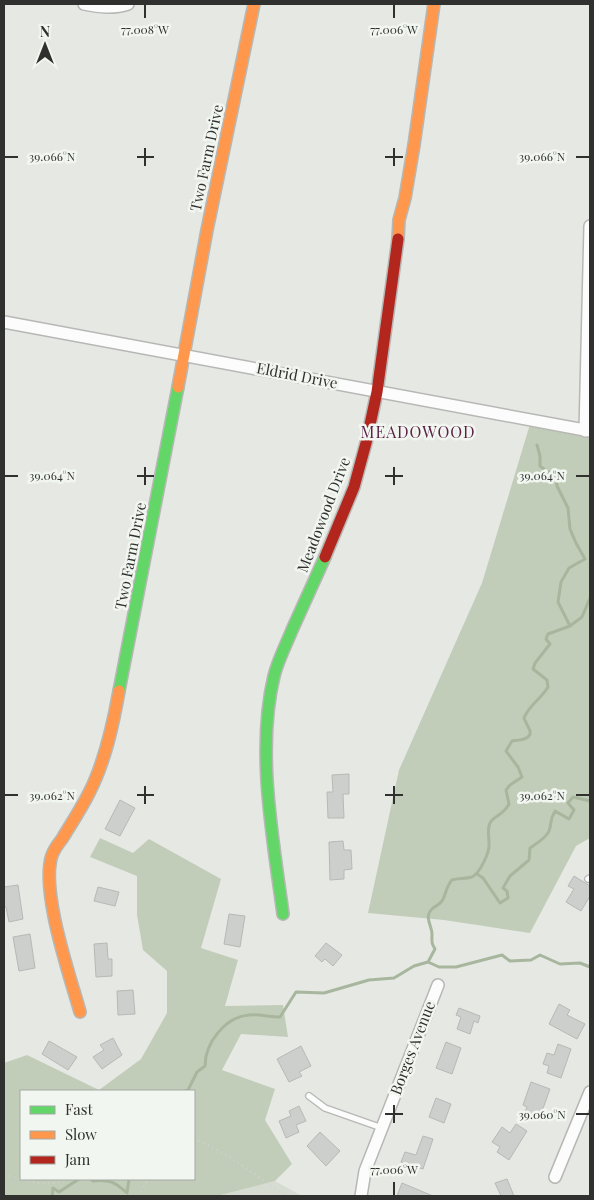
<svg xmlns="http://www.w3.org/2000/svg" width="594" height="1200" font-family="'Playfair Display',serif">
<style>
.built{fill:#d7dcd3}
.forest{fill:#c2cdb9;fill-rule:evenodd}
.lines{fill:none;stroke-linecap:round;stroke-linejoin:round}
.stream{stroke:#a8b69e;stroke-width:3}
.building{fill:#cdcfcc;stroke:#b7b9b6}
.lane-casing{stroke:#b7b8b5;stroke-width:8}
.street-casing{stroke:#b7b8b5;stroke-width:14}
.fast-casing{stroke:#b7b8b5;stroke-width:14}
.slow-casing{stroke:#b7b8b5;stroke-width:14}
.jam-casing{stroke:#b7b8b5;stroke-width:14}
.path{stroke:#d1d2d0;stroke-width:2;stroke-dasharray:1 4;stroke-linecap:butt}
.lane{stroke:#fbfcfb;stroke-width:5.5}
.street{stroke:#fbfcfb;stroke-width:11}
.fast{stroke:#63d668;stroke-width:11}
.slow{stroke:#ff974d;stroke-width:11}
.jam{stroke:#b3261e;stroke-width:11}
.ticks{fill:none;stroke:#30312f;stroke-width:2}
.labels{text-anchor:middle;stroke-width:5;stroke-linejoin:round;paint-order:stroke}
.street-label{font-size:15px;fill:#30312f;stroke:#f2f6f0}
.neighbourhood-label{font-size:16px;letter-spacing:1px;fill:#5c2249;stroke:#f2f6f0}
.ticks-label{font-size:12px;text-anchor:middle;fill:#30312f;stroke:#f2f6f0;stroke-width:5;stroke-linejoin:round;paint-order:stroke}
</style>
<rect width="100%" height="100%" fill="#e6e8e4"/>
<path class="built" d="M275 1181 302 1196H217Z"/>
<path class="forest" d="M531 421 590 431V838L576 846 530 933 444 920 368 913 399 770 482 583Z
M100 838 133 853 149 839 221 879 201 948 238 960 225 1006 283 1005 288 1037 241 1034 222 1070 275 1089 265 1120 292 1164 275 1181 217 1196H4V1063L27 1055 99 1090 141 1059 167 1013V971L143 950 137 915V876L90 857ZM21 1091H194V1179H21Z"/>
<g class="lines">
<path class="stream" d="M537 445 540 456V466L548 472 555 473 557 486 568 508 570 529 576 543 585 559 569 568 561 582 558 602 570 626
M477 874 483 878 500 903 508 898 507 891 503 888 510 876 529 860 530 848C536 844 546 838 549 831 552 824 549 821 555 811L569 819 574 810 568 803 573 797 590 801
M428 962 439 967H456L502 955 510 961 531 960 540 955 560 964 580 963 590 967
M185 1091 188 1090 197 1072 205 1066C205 1043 225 1017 249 1015 260 1014 270 1017 280 1017L296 992 324 993 369 980 394 978 414 966 428 962 435 949C431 943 432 941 432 934 432 925 423 917 433 908 436 906 439 905 442 901 446 895 446 886 452 880 458 878 465 879 472 877 480 873 490 852 489 843 489 836 487 829 490 823 494 815 503 816 509 804L506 790 510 785 522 777 518 767 506 751 512 741C517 740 532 740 530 731 529 728 525 721 524 718 529 705 541 699 548 687L547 680 533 669 535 663 550 644 546 639 548 634 570 626 582 617 590 598
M91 1179 93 1181C109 1179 115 1182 127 1193L129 1179
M52 1196 53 1188 59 1192 79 1179"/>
</g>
<path class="building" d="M349 774V794H343L344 818H328L327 792H333L332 775Z
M120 800 135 808 120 836 105 829Z
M343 841 344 850H351L352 869 344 870V879L330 880 329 842Z
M574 876 590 886V896L581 911 566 902 574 889 568 886Z
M18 885 23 919 9 922 6 907H4V887Z
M98 887 119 892 115 906 94 901Z
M229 914 245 916 240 947 224 944Z
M30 934 35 968 19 971 13 937Z
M107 943 108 959H112V976L96 977 94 944Z
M326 943 342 955 333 966 325 959 322 962 315 956Z
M133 990 135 1014 118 1015 117 991Z
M559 1004 570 1010 567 1015 585 1024 577 1039 549 1024Z
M459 1008 480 1016 478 1023 474 1021 470 1034 457 1029 461 1017 456 1015Z
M113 1038 122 1055 102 1069 93 1057 104 1050 100 1045Z
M49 1041 77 1057 68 1070 42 1054Z
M446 1042 461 1048 452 1074 436 1068Z
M558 1044 571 1049 561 1078 547 1073 549 1066 543 1064 547 1053 554 1055Z
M301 1046 311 1066 299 1072 302 1076 289 1082 277 1059Z
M531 1082 550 1089 540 1117 525 1112 527 1107 523 1105Z
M436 1098 451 1104 444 1123 429 1117Z
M299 1106 306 1121 296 1125 299 1132 286 1138 279 1121 291 1116 289 1111Z
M516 1124 527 1131 509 1160 497 1152 500 1147 492 1142 502 1127 510 1133Z
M320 1132 340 1151 326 1166 307 1146Z
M423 1136 433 1139 423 1169 401 1162 405 1152 416 1155Z
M507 1179 514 1196H501L495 1183Z
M402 1183 433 1196H397Z"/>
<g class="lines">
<defs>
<path id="lane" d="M588 879 590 878
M309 1096 325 1108 382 1128"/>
<path id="street" d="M84 4C99 7 113 9 128 4
M4 322 590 431
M585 431 590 226
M555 1177 590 1092
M361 1196 365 1171 438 985"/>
<path id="fast" d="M119 691 178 387
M283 914C273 839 256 750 274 676 278 660 286 645 292 630 303 606 314 581 325 557"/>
<path id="slow" d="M398 239 399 220 405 198 414 145 434 4
M178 387 207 230 254 4
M80 1012C70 976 40 890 52 855 54 850 58 844 62 839 71 824 81 809 89 793 105 762 113 725 119 691"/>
<path id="jam" d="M325 557 354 487 366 443 377 392 398 239"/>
</defs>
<use href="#lane" class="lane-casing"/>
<use href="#street" class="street-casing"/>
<use href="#fast" class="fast-casing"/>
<use href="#slow" class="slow-casing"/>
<use href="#jam" class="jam-casing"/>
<path class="path" d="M194 1139C228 1152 255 1176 286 1196
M4 1175C24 1179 45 1189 66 1179
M139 1196 148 1179"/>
<use href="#lane" class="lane"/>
<use href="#street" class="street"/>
<use href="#fast" class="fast"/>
<use href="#slow" class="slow"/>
<use href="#jam" class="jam"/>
</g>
<path class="ticks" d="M145 5V18M394 5V18M145 148V166M394 148V166M5 157H18M137 157H154M385 157H403M576 157H589M145 467V485M394 467V485M5 476H18M137 476H154M385 476H403M576 476H589M145 786V804M394 786V804M5 795H18M137 795H154M385 795H403M576 795H589M394 1105V1123M385 1114H403M576 1114H589M394 1182V1195"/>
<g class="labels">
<g class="street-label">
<text transform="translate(207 158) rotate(-78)" y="5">Two Farm Drive</text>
<text transform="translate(297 376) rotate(11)" y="5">Eldrid Drive</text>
<text transform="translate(324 515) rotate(-69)" y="5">Meadowood Drive</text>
<text transform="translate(131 556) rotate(-79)" y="5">Two Farm Drive</text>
<text transform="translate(413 1048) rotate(-69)" y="5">Borges Avenue</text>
</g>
<g class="neighbourhood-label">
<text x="418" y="438">MEADOWOOD</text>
</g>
</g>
<g class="ticks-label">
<text x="145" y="34">77.008°W</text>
<text x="394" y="34">77.006°W</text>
<text x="52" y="161">39.066°N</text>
<text x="542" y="161">39.066°N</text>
<text x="52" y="480">39.064°N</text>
<text x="542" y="480">39.064°N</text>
<text x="52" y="800">39.062°N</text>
<text x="542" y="800">39.062°N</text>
<text x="542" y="1119">39.060°N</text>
<text x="394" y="1174">77.006°W</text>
</g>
<rect width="594" height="1200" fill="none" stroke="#30312f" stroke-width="10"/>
<rect x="20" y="1090" width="175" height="90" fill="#f2f6f0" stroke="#a4a7a3"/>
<rect x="30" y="1106" width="25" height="8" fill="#63d668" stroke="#a4a7a3"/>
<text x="65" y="1115" font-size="15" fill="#30312f">Fast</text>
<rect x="30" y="1131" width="25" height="8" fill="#ff974d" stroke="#a4a7a3"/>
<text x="65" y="1140" font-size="15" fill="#30312f">Slow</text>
<rect x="30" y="1156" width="25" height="8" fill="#b3261e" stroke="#a4a7a3"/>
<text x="65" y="1165" font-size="15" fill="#30312f">Jam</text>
<g transform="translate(45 45)" stroke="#f2f6f0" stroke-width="4" paint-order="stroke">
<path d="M0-4L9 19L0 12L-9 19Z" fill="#30312f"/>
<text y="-8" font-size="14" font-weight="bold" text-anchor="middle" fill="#30312f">N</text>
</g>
</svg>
